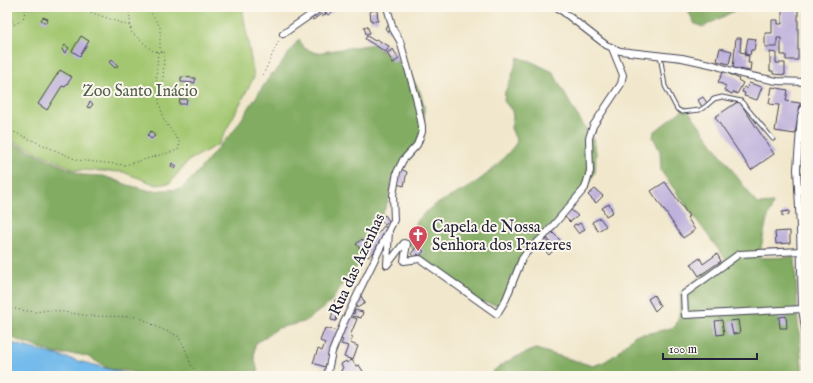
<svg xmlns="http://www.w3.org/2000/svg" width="813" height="383" font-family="'IM FELL English',serif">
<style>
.green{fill:#a3c770;stroke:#627456}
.forest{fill:#82ac62;stroke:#52674e}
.water{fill:#74bbeb;stroke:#4b6e93}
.building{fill:#beb1db}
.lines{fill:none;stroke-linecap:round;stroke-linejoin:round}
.service-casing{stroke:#414051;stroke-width:5}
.minor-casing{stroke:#414051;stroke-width:8}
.path{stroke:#414051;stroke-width:1;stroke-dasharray:1 3;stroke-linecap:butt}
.service{stroke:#fff;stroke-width:3}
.minor{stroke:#fff;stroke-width:6}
.labels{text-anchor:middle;stroke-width:4;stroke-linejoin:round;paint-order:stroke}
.park-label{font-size:16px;fill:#4f5c4e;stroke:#fbf7ec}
.poi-label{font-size:16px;fill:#22223b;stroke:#fbf7ec;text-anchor:start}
.street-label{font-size:16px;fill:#22223b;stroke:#fbf7ec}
</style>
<rect width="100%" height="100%" fill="#fbf7ec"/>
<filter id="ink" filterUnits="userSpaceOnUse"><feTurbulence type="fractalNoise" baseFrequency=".025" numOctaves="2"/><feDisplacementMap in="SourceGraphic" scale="8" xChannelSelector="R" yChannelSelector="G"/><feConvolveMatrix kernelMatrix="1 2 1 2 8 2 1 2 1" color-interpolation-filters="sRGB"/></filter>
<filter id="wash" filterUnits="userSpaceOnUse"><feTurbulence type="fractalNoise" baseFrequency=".012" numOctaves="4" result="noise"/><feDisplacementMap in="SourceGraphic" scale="16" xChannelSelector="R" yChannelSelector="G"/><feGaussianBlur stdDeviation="0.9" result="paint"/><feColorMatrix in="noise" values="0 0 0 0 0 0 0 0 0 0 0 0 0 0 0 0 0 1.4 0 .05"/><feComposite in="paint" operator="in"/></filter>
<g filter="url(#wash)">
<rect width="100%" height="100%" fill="#f1e7cc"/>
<path class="green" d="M7 7H242L254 77 219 144 188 161 170 183 157 185 123 172 76 170 7 138V24L15 20 7 14Z"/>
<path class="forest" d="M686 7H742L703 27 695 24Z
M299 39 304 48 316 53 374 44 376 47 406 67 420 92 424 106V118L423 131 418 146 411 158 398 168 392 181 387 204 379 221 372 227 365 237 360 250 358 266 349 275 330 303 304 322 278 328 255 344 254 357 258 372V376H143L138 373 125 371 109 369 89 357 77 354H56L7 336V140L82 175 104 176 128 185 151 191 181 189 195 175 220 145 233 132 272 73 274 74Z
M518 57 530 61 553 72 573 109 593 139 596 151 595 172 585 190 520 259 501 305 477 302C459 275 424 270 408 243 418 203 446 203 475 183 491 172 505 158 517 142L511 128 513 117 512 111 504 101 505 92 512 76Z
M686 107 757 204 773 203 766 223 759 258 795 257 798 322 803 376H488L497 368 513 358 536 349 593 366 604 362 615 355 635 335 651 333 675 327 679 316 681 292 701 276 726 260 661 171 660 151 653 137 654 132Z
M806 151V212L801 170Z"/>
<path class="water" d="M7 342 135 376H7Z"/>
<g id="blocks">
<path class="building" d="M207 7H219V9L207 8Z
M321 7 326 14 322 17 321 14 313 20 310 15Z
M322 7H333L335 10 328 15Z
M782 7H798V60H786V55H781V38H777V47H765V33H772V20H778V24H782Z
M377 10 378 21H371L370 11Z
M43 17 48 19 46 23 41 20Z
M389 25 392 29 388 32 385 28Z
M367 26 370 33 366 34 364 27Z
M806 33V44H805L803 34Z
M81 36 89 41 80 56 72 51Z
M367 36 375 41 376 39 389 46 386 52 365 39Z
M736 38H741L740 52 745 53 744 55 749 56 748 63H751L750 71 733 68Z
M748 38 756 39 754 50H751L750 55 745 54Z
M65 45 69 48 65 53 62 50Z
M720 48 732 51 729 64 717 61Z
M393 49 399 59 393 63 387 53Z
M770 52 776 53V63H785V75L773 74V71H770Z
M112 59 118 66 115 68 109 62Z
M60 70 72 77 65 87 62 86 47 110 38 104Z
M724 71 739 79 738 80 743 83 737 94 734 92 732 94 724 90 726 86 718 82Z
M181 77 195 78V83L181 82Z
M749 83 762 87 757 100 744 96 745 93 742 92 744 87 747 89Z
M772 87 788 90 786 101 800 103 795 134 775 131 779 105 769 104Z
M703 97 707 103 702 107 698 100Z
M180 99H187L186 104H179Z
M739 101 774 154 751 170 715 117Z
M90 102 93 104 90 108 87 107Z
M151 131 155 136 151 139 147 135Z
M172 163 177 166 175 169 171 166Z
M401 169 407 172 404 186 397 184Z
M665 182 689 216 687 217 695 230 683 238 651 191Z
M595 189 603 196 596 203 588 195Z
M609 204 613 212 606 216 602 208Z
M570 209 578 216 570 222 564 216Z
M789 211V215L782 216V212Z
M385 215 389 221 385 225 380 219Z
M600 218 606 226 598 231 592 222Z
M580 223 585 229 579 234 573 226 575 224 577 225Z
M384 226 387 228 374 252 368 257 356 244 362 239 365 243 369 236 373 239Z
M790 231V243L776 244 775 232Z
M552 232 562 242 556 248 547 238Z
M545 238 555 249 549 255 539 245Z
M417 246 424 251 420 256 418 254 415 257 411 254Z
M717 254 721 261 699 276 691 264 700 258 703 264Z
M654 295 660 306 655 311 648 299Z
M361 296 365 303 357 308 353 301Z
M335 300 340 301 336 321 331 320Z
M355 310 363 312 361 318 353 316 352 317 357 319 350 336 353 337 350 343 358 346 353 360 344 357 348 346 341 344 343 340 339 338 349 312 354 314Z
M786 316 787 328H780L779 317Z
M722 320 724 334 717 335 715 321Z
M738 320 740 333 733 334 730 321Z
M325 328 338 331 325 367 313 363 318 349 322 351 325 343 320 341Z
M352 360 356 366 359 365 366 376H344L341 370 343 368 341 364 346 361 347 363Z
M324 372V376H311V373Z"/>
</g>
</g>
<g filter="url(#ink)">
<use href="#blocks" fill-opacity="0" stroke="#414051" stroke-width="1"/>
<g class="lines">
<defs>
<path id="service" d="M660 55 665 86 677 109 682 112 700 110 706 106 714 99 722 97 741 101 773 139"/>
<path id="minor" d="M557 7 606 45 620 51 682 58 714 65 741 74 777 81 806 82
M283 34 316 11 319 7
M806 101 801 116 797 169 800 227 802 309 806 334
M389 231 387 265 404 243 407 244 404 261 420 259 497 314 506 299 522 259 527 252 545 235 585 188 590 171 589 138 593 126 621 84 623 75 612 48
M801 251 739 254 684 294 685 315 802 309
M327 376 332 352 344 322 394 220 393 195 397 172 403 160 417 145 422 132V126L416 97 400 41 393 29 387 7"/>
</defs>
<use href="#service" class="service-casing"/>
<use href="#minor" class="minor-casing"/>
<path class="path" d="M87 7V11L130 26
M147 7 160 27V51
M7 28 23 20 26 7
M158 52 156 81 160 86
M263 75 279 40
M7 129 77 160 125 165 178 150 180 143 164 120 159 102 160 86 163 82 164 52 153 51 131 32 129 7
M7 308 35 312 49 310 91 316 139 317 157 327 178 336 184 346 191 365 200 376"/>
<use href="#service" class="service"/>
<use href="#minor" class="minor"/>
</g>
</g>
<defs>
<symbol id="church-pin" viewBox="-11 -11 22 30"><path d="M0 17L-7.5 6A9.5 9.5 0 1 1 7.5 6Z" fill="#d1495b" stroke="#fbf7ec"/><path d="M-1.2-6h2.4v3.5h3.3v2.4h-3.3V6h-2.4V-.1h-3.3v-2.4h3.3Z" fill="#fff"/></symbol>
</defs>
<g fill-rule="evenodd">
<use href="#church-pin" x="407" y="224" width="22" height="30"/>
</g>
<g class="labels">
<g class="park-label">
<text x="140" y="96">Zoo Santo Inácio</text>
</g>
<g class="poi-label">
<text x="432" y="232">Capela de Nossa<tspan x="432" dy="18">Senhora dos Prazeres</tspan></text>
</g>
<g class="street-label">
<text transform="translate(356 264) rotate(-65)" y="6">Rua das Azenhas</text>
</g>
</g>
<rect width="813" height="383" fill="none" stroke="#fbf7ec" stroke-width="24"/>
<path d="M663 353v6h94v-6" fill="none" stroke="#22223b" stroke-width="2"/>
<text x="669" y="353" font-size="12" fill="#22223b" stroke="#fbf7ec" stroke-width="3" paint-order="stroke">100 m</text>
</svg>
